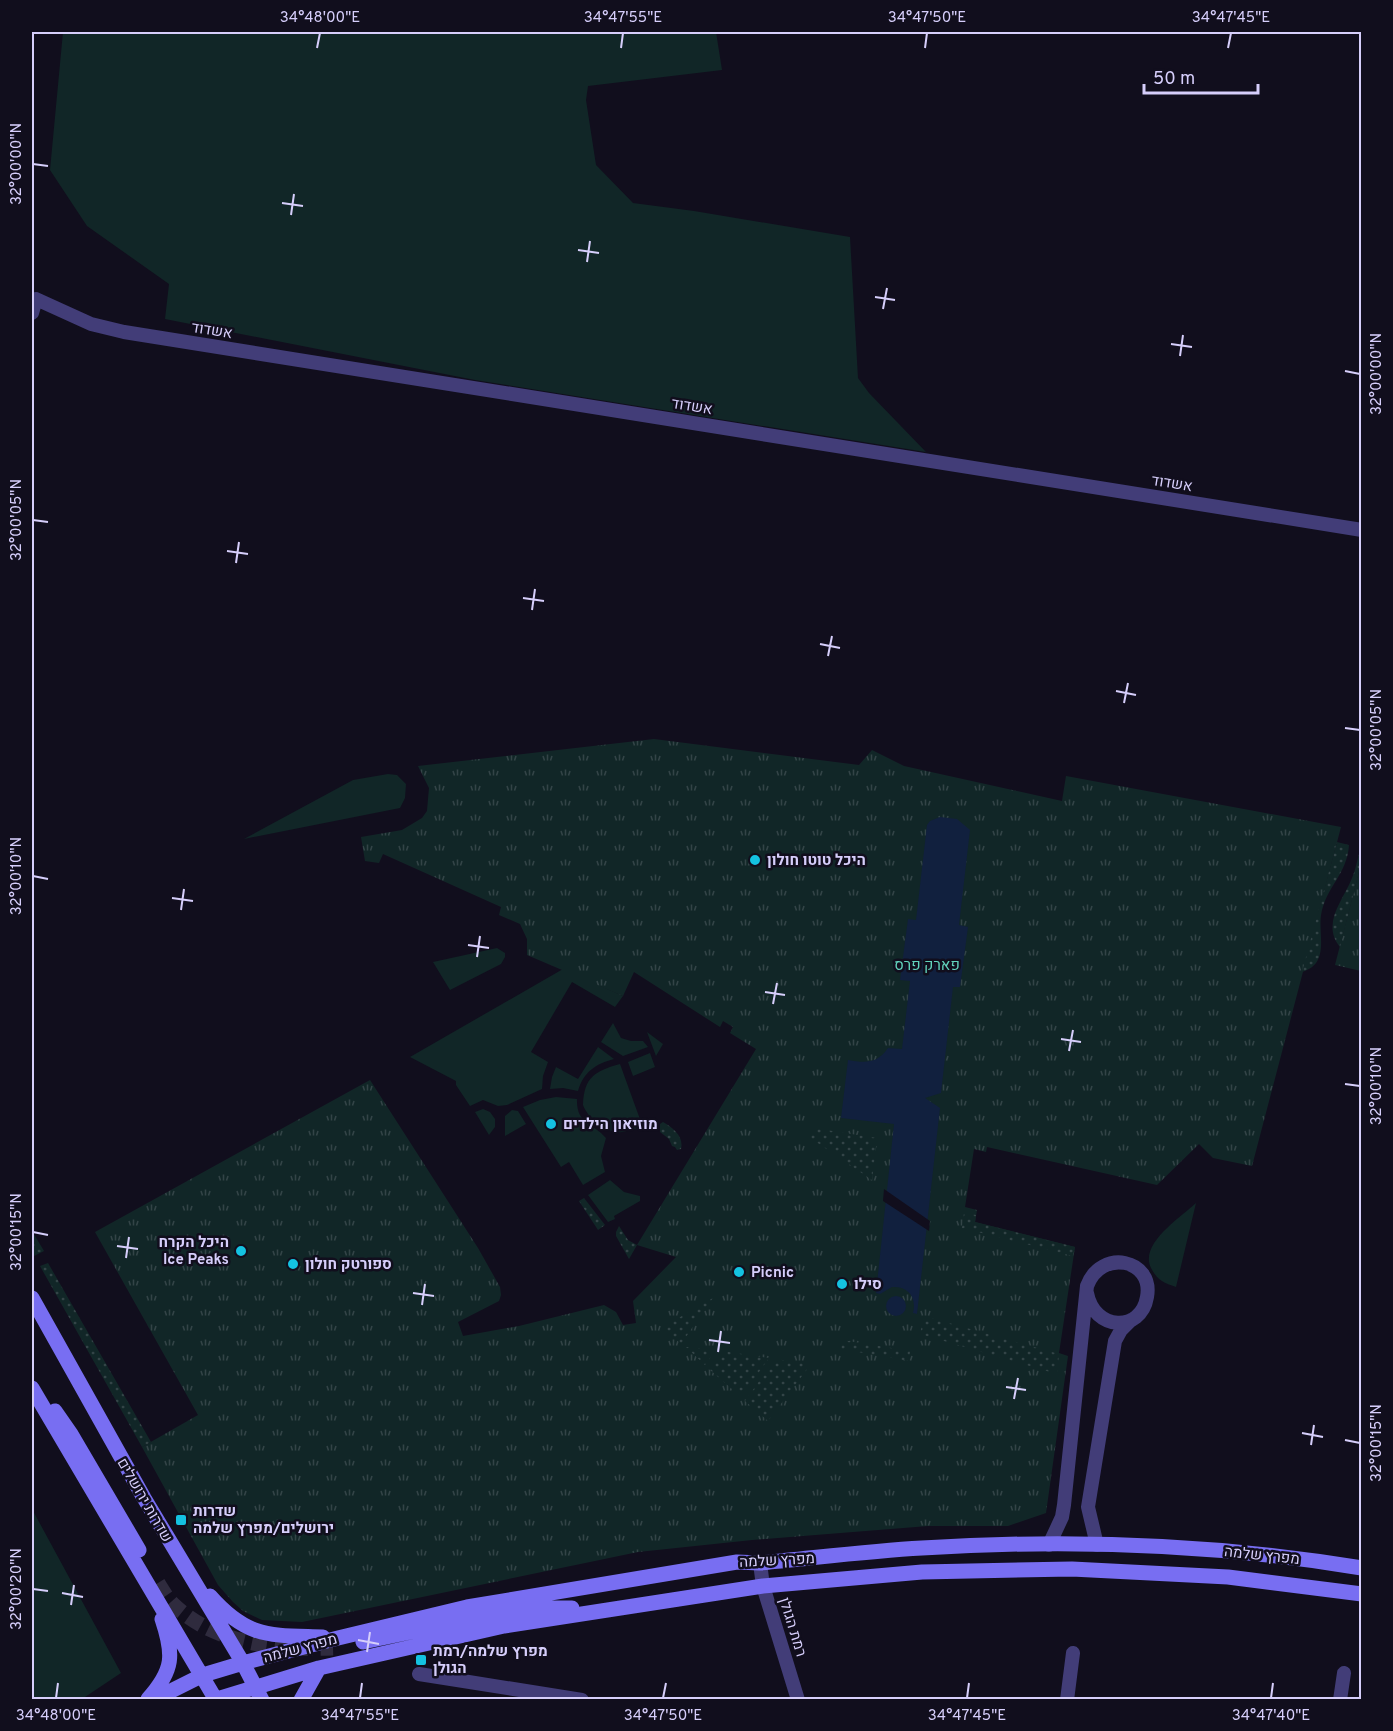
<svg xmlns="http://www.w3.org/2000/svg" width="1393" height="1731" font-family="Overpass,Heebo,sans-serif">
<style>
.grass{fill:#112627}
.park{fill:url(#park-tufts)}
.garden{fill:url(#garden-dots)}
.water{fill:#11203e}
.pier{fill:#110e1d}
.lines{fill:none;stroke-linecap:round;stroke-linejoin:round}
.secondary-tunnel{stroke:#2f2b3e;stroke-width:15;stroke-dasharray:15 8;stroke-linecap:butt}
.street{stroke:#423d78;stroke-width:14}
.secondary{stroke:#786ef2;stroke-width:15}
.ticks{fill:none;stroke:#d6cefb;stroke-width:2}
.poi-dot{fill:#14c2e1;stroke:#110e1d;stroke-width:2}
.labels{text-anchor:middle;stroke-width:5;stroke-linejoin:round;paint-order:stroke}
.street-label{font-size:15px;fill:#d6cefb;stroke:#110e1d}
.poi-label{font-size:15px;font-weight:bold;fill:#d6cefb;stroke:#110e1d;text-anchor:start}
.park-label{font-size:15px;fill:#62d3bd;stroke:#110e1d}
.neatline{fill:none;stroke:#d6cefb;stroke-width:2}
.ticks-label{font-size:15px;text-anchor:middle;fill:#d6cefb}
</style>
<defs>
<pattern id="park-tufts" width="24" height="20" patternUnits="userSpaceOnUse" patternTransform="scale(1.5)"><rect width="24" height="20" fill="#112627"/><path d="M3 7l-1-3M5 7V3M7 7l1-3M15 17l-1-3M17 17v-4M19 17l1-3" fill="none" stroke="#334447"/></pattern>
<pattern id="garden-dots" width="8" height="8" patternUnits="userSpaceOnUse" patternTransform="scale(1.5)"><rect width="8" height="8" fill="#112627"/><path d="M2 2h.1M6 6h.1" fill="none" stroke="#334447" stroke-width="1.8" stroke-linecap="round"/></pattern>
</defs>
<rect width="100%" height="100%" fill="#110e1d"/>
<path class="grass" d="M63 32H716L722 70 588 86 586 100 596 165 633 203 694 211 850 237 858 378 869 393 926 452 475 380 165 319 169 284 87 226 50 170Z
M388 774 397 775 406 784 405 798 400 808 244 839 353 780Z
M497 948 505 953V957L501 964 450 990 433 962Z
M563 969 623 996 615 1007 572 982 531 1052 548 1062 543 1076 542 1089 507 1105 498 1106 483 1100 470 1106 456 1085V1081L410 1057Z
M613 1023 621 1038 631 1041H643L648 1047 623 1056 601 1042Z
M647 1032 663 1044 656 1056Z
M598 1047 614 1059C596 1064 584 1071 578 1091L563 1088 550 1089 552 1077 556 1067 578 1079Z
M650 1053 655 1067 633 1076 628 1062Z
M620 1064 641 1122 638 1128C632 1129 624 1133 618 1132 604 1131 587 1117 583 1105 584 1077 595 1071 620 1064Z
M556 1097 577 1099C576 1124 593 1123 606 1138L601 1156 605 1172 583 1185 569 1162 561 1167 523 1107 540 1100Z
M483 1109 490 1112 495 1119V1127L489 1135 475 1112Z
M512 1110 518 1111 526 1124 505 1136V1116Z
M610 1180 624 1192 640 1196V1201L614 1216 615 1219 608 1222 588 1195Z
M1196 1203 1176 1287C1164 1283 1157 1280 1151 1268 1139 1244 1180 1218 1196 1203Z
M32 1509 121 1673 82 1699H32Z"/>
<path class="park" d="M654 739 859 765 872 750 904 766 1062 801 1066 776 1341 827 1252 1166 1213 1158 1199 1144 1157 1185 987 1147 986 1152 974 1149 965 1207 977 1210 975 1222 1075 1247 1059 1353 1068 1356 1046 1513 1008 1526H928L752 1540 638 1552 302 1622 262 1620 243 1611 233 1602 218 1585 142 1447 198 1415 95 1232 370 1080 478 1248 500 1287 501 1295 499 1301 458 1322 463 1336 519 1326 604 1305 616 1312 623 1325 636 1323 633 1301 676 1257 637 1245 756 1049 730 1033 733 1027 723 1021 720 1027 634 972 623 996 527 955V939L520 924 499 915 501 907 383 854 379 863 365 861 361 837 402 830 422 818 427 811 429 788 418 766Z
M1361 864V971L1335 965Z"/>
<path class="garden" d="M1337 842 1349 845C1347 875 1326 886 1321 915 1318 935 1330 964 1302 972Z
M1361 848V864L1340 947C1321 923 1343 901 1352 878 1356 869 1358 856 1361 848Z
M663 1122C673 1128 684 1136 681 1149L677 1150 675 1147 672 1146 669 1139 660 1132V1124Z
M813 1128 877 1138 872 1180 809 1137Z
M584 1198 605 1225 598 1230 579 1201Z
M964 1213 976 1215 975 1222 1075 1247 1073 1256 962 1228Z
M619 1226 628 1240 637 1245 629 1259 616 1236V1232Z
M32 1231 44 1251 34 1256 32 1252Z
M48 1263 151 1442 142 1447 40 1266Z
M713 1298 681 1344 663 1327Z
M924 1316 1059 1354 1057 1374 920 1334Z
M842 1340 910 1351 909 1361 841 1349Z
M686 1347 716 1350 705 1365Z
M722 1351 769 1358 741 1397 709 1369Z
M775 1359 811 1364 768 1421 745 1401Z"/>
<path class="water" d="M940 817 957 819 970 830 959 925 968 927 960 987H953L941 1093 925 1098 940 1108 917 1314 913 1313C917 1297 908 1286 892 1287L880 1294 876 1293 894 1124 841 1118 848 1060C865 1063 877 1064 888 1048L902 1049 910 981 900 980 908 919 916 920 927 825 930 821Z
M886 1306a10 10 0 1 1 20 0a10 10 0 1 1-20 0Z"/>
<path class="pier" d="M884 1189 930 1221 929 1231 883 1201Z"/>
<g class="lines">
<path class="secondary-tunnel" d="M158 1583C163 1591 168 1600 175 1606 217 1645 279 1650 333 1648"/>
<path class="street" d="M32 313 36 299 91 324 124 332 1362 530
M1049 1545 1062 1517 1064 1505 1087 1286C1101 1248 1154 1259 1147 1297 1141 1333 1094 1331 1087 1293
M1097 1545 1088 1507 1115 1341 1121 1330 1131 1320
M760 1563 763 1586 798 1700
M419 1674 582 1700
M1067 1700 1073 1653
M1340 1700 1344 1673"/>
<path class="secondary" d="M32 1298 144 1498 243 1663 262 1700
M32 1388 216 1700
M55 1411 71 1434 139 1550
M210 1596C248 1639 270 1635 323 1637
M363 1642 524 1608H572
M148 1699C174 1670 174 1655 162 1619
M153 1700 203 1675 243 1663 338 1638 467 1607 737 1562 760 1563C814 1558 868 1551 922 1548 1068 1539 1218 1544 1362 1568
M214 1700 319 1668 504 1626 763 1586 922 1572 1072 1569 1228 1577 1362 1594
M301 1700 319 1668"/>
</g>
<path class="ticks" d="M317 48 320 33M621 48 623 33M925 48 927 33M1228 48 1231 33M33 164 48 166M282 203 303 206M291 215 294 194M578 250 599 253M587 262 590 241M875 297 895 300M883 309 887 288M1171 344 1192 347M1180 356 1183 335M1345 371 1360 374M33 520 48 522M227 551 248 554M236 563 239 542M523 598 544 601M532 610 535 589M820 644 840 648M828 656 832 636M1116 691 1136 695M1124 703 1128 683M1345 728 1360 730M33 876 48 879M172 898 193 901M181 910 184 889M468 945 489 948M477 957 480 936M765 992 785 995M773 1004 777 983M1061 1039 1081 1042M1069 1051 1073 1030M1345 1084 1360 1086M33 1232 48 1235M117 1246 138 1249M126 1258 129 1237M413 1293 434 1296M422 1305 425 1284M709 1340 730 1343M718 1352 721 1331M1006 1387 1026 1390M1014 1399 1018 1378M1302 1433 1323 1437M1345 1440 1360 1443M1311 1445 1314 1425M33 1589 48 1591M62 1593 83 1597M71 1605 74 1585M358 1640 379 1644M367 1652 370 1632M56 1698 58 1683M360 1698 362 1683M663 1698 666 1683M967 1698 969 1683M1271 1698 1273 1683"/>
<g class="poi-dot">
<circle cx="755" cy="860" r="6"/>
<circle cx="551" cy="1124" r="6"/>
<circle cx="241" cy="1251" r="6"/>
<circle cx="293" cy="1264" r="6"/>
<circle cx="739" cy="1272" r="6"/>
<circle cx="842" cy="1284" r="6"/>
<rect x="175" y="1514" width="12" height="12" rx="3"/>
<rect x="415" y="1654" width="12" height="12" rx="3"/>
</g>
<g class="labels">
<g class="street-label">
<text transform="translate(212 330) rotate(9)" y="5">אשדוד</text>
<text transform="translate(692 406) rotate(9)" y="5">אשדוד</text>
<text transform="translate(1172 483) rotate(9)" y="5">אשדוד</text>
<text transform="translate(145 1500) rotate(60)" y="5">שדרות ירושלים</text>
<text transform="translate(1262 1555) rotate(6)" y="5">מפרץ שלמה</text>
<text transform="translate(777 1560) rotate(-3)" y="5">מפרץ שלמה</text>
<text transform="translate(793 1627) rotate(73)" y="5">רמת הגולן</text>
<text transform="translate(300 1648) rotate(-15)" y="5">מפרץ שלמה</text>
</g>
<g class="poi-label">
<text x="767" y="865">היכל טוטו חולון</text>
<text x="563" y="1129">מוזיאון הילדים</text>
<text x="229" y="1247" text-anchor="end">היכל הקרח<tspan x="229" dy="17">Ice Peaks</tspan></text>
<text x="305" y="1269">ספורטק חולון</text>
<text x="751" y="1277">Picnic</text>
<text x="854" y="1289">סילו</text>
<text x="193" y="1516">שדרות<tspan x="193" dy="17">ירושלים/מפרץ שלמה</tspan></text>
<text x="433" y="1656">מפרץ שלמה/רמת<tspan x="433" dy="17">הגולן</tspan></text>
</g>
<g class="park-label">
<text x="927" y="970">פארק פרס</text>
</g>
</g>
<rect width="1393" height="1731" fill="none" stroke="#110e1d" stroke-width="66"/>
<path d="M1144 84v9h114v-9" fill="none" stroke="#d6cefb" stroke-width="3"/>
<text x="1153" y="84" font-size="18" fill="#d6cefb" stroke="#110e1d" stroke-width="4.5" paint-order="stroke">50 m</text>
<rect x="33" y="33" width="1327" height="1665" class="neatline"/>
<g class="ticks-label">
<text x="320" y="22">34°48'00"E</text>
<text x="623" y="22">34°47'55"E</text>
<text x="927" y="22">34°47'50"E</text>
<text x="1231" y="22">34°47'45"E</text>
<text transform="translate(16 164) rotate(-90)" y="5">32°00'00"N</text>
<text transform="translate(1376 374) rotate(-90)" y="5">32°00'00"N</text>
<text transform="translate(16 520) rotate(-90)" y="5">32°00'05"N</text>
<text transform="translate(1376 730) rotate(-90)" y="5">32°00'05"N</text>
<text transform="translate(16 876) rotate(-90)" y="5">32°00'10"N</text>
<text transform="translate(1376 1086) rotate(-90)" y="5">32°00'10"N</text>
<text transform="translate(16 1232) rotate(-90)" y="5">32°00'15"N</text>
<text transform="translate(1376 1443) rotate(-90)" y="5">32°00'15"N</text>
<text transform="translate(16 1589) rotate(-90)" y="5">32°00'20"N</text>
<text x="56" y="1720">34°48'00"E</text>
<text x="360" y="1720">34°47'55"E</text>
<text x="663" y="1720">34°47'50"E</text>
<text x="967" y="1720">34°47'45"E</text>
<text x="1271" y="1720">34°47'40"E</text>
</g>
</svg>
